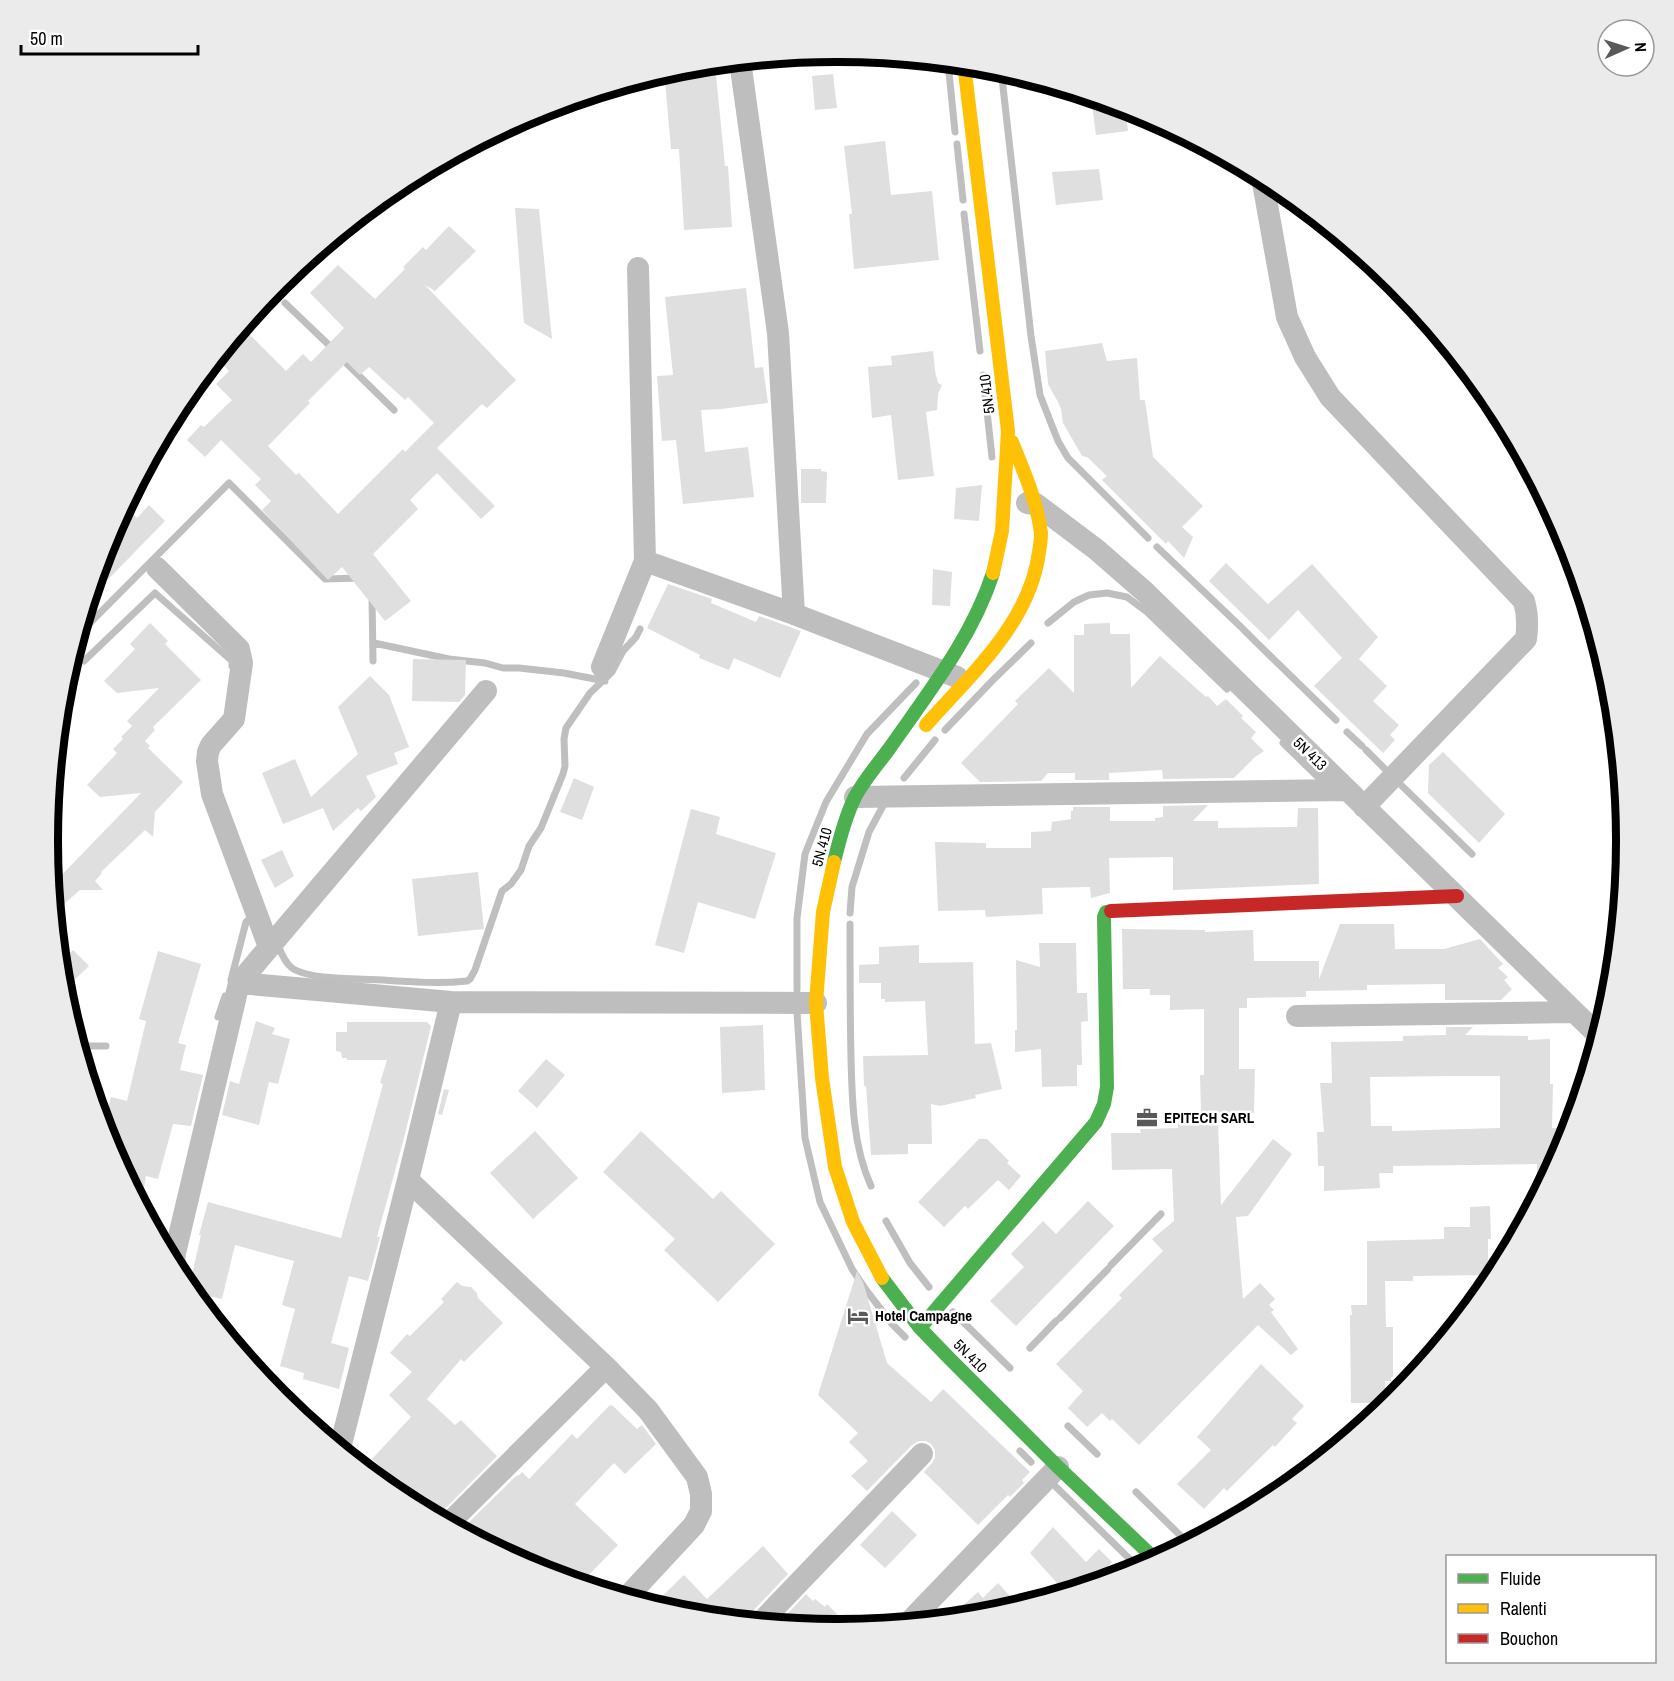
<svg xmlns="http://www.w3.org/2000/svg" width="1674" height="1681" font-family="'Archivo Narrow',sans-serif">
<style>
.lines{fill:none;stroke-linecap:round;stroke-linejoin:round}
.stream{stroke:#bfbfbf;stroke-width:7}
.building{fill:#dfdfdf;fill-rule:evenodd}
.street{stroke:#bebebe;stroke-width:22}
.fast{stroke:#4caf50;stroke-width:14}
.slow{stroke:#ffc107;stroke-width:14}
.jam{stroke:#c62828;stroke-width:14}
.labels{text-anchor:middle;stroke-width:5;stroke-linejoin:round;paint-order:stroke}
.street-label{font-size:15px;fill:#000;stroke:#fff}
.poi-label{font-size:15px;font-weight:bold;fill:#000;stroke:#fff;text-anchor:start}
.rim{fill:none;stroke:#000;stroke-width:8}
</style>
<rect width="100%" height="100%" fill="#fff"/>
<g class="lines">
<path class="stream" d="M948 62 955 132
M1002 78 1031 336 1040 395 1058 441 1068 458 1148 538
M957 144 963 200
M964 214 980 351
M285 303 333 349
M340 357 394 410
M983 375 992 457
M1157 547 1241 627
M372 597 373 661
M87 608 96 617
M1048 623 1074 602 1089 595 1107 593 1127 597 1147 612 1227 689
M1243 629 1256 642
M79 634 229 483 325 579 360 578
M374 643 449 659 485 663 503 668H519L564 673 605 681
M1258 644 1336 720
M84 661 155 593 232 661V666
M945 730 992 681 1031 643
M1347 732 1362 746
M1283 743 1324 783
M1366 750 1387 771
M904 778 935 740
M1402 786 1472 854
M850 913 852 887 869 832 885 802
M850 924C850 969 850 1014 851 1058 852 1101 853 1146 871 1186
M278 945C281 953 285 963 292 968 309 980 362 979 383 980 411 982 439 984 467 981L470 979 475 970 502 891 511 884 521 870 529 846 541 828 563 774 565 766 564 739 566 728 590 693 612 672 623 651 636 637 640 629
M231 980 246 922 249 919
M797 990V918L805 854 826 802 867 734 916 683
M797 1012 805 1138 820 1202 852 1269 866 1290 893 1325 905 1337
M218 1017 225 996
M79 1046H106
M886 1221 910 1263 929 1287
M1111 1265 1161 1214
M953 1312 1010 1368
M1060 1318 1108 1269
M1030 1348 1056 1321
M1068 1426 1097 1454
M1020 1451 1031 1462
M1053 1484 1140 1569
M1136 1492 1188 1543"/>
</g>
<path class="building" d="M833 74 837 108 815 110 812 76Z
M716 75 725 166H728L732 227 684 230 679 149H671L665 81Z
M1091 97 1125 107 1128 131 1096 135Z
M885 141 891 195 932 191 939 260 854 269 849 214H852L844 146Z
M1099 169 1103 200 1056 205 1052 172Z
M515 208 539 209 552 339 524 323Z
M449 226 476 251 435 291 425 285 516 380 487 408 482 404 437 448 495 506 481 519 437 473 410 500 418 509 373 554 411 601 385 621 342 567 328 580 262 510 271 501 255 485 261 479 221 440 205 457 187 440 201 425 204 427 232 400 216 384 229 371 217 359 240 331 243 334 246 331 286 371 303 354 311 362 344 328 310 293 338 265 375 299 405 269 403 267 423 247 426 250ZM347 362 360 375 369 367 405 400 408 397 434 423 405 452 403 449 338 514 299 473 296 475 268 446 310 403 308 401Z
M746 288 755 368 763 367 768 403 721 409 701 410 705 452 748 447 754 497 683 504 676 440 662 441 657 376 673 375 665 297Z
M1102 343 1107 361 1137 358 1140 400H1145L1153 457 1203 506 1182 527 1193 537 1184 558 1168 541 1166 544 1102 480 1107 476 1087 457 1082 456 1063 423 1061 409 1058 402 1048 384 1045 351Z
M933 351 935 371 938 383 942 385 938 394 937 410 926 412 934 476 898 480 891 415 872 418 868 367 892 365 891 356Z
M801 469H821V471L827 472 826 503H801Z
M982 485 979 521 954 519 956 488Z
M149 505 165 521 90 598 108 538 125 506 137 518Z
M1226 563 1268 604 1312 564 1378 637 1359 659 1387 686 1373 701 1399 725 1390 735 1395 740 1383 753 1314 686 1342 658 1298 610 1269 640 1209 581Z
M933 569 952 572 950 606 932 605Z
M668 584 712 599 711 603 756 622 759 616 801 631 780 678 734 658 729 670 699 658 700 655 647 628Z
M150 623 168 641 165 644 201 680 153 727 155 730 145 741 150 746 148 748 183 782 155 812 153 837 145 830 101 872 102 873 95 881 103 890H80L55 912 52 885 141 793 100 797 87 785 117 753 113 749 123 739 121 737 132 726 127 721 159 688 117 693 104 681 135 649 130 644Z
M1110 623V634H1130L1131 688 1160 656 1206 697 1208 696 1217 706 1226 699 1243 716 1241 718 1256 732 1251 738 1264 751 1255 757 1234 778 1163 779 1162 770 1109 773V780H1075V773H1048L1041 781 980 782 961 763 1018 704 1015 701 1049 668 1074 693V635H1084V624Z
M413 659 466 660 465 695 459 702 412 701Z
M370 676 389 695 409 747 394 753 398 764 366 776 376 797 361 811 358 808 333 831 323 808 283 824 262 773 295 759 311 797 358 754 338 707Z
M1443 752 1505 814 1479 843 1428 793 1429 765Z
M574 778 594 787 582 820 560 812Z
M1208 805 1193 821H1218V828L1297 827 1298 808H1318L1319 884 1173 890V857L1109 858 1110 893 1091 898 1090 887 1042 888 1043 914 986 917 985 910 938 911 935 842 986 843V848H1031V832L1051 831 1052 822 1071 819V811H1073V807H1110V821H1155V818L1163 817V806Z
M691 809 720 817 716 834 776 853 755 919 698 902 684 953 655 945Z
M282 850 294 876 275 888 261 860Z
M478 872 484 929 418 936 412 879Z
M1340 924H1394L1395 949H1444L1480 939 1503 964 1498 968 1508 977 1504 980 1512 989 1501 1000H1445V984L1367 985V990L1306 991V997L1247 998V1008H1239V1069H1255L1254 1113 1201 1112 1200 1075H1204V1009L1170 1010V995H1150V989H1123L1122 929 1205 930V932L1253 930 1254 961H1319V979Z
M1039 943H1076L1077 993H1087L1088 1021 1081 1022 1082 1065H1077V1086L1042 1087 1041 1049 1015 1052V1030H1017L1016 960 1040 967Z
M919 945V963L973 962 975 1044 991 1043 1002 1089 975 1095 976 1098 940 1106 931 1104 932 1144H908V1154L871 1155 866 1086H864L863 1056 928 1055 925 1001 885 1002V999H881V983H859V965L879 964V947Z
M73 950 89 966 63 991 60 963Z
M158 951 201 964 178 1043 186 1045 180 1070 203 1075 191 1126 173 1124 158 1179 146 1176 141 1204 108 1142 103 1127 111 1097 127 1101 146 1021 139 1019Z
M256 1021 275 1028 272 1034 290 1039 278 1084 269 1082 259 1125 222 1115 230 1081 239 1084Z
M347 1022H427L431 1026 404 1138 377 1237H380L368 1281 349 1276 331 1343 349 1348 339 1389 303 1379 304 1373 280 1366 295 1309 282 1305 294 1261 235 1245 222 1299 191 1292 189 1288 201 1235H199L208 1202 341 1238 383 1084 380 1083 387 1060H347V1058H342L341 1052 336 1051V1032H347Z
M763 1025 765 1090 722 1093 720 1027Z
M1446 1027H1473L1465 1035 1528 1036V1040L1550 1039V1084H1553L1552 1128H1570L1566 1143 1537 1197V1164L1393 1166V1173H1379L1380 1188 1324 1191V1166H1318L1317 1132H1324L1320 1083H1332L1331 1042 1403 1041V1036L1446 1035ZM1453 1076H1500V1128L1392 1131V1126H1371L1370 1077Z
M546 1059 565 1075 537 1108 518 1091Z
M444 1089 449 1090 442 1115 438 1114Z
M1178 1123H1218L1221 1205 1273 1139 1292 1154 1248 1216 1236 1217 1243 1299 1260 1283 1275 1299 1269 1305 1274 1310 1271 1312 1298 1349 1291 1355 1258 1325 1139 1445 1112 1419 1110 1421 1102 1413 1087 1427 1068 1408 1083 1391 1056 1364 1122 1298 1119 1295 1163 1251 1152 1239 1174 1221 1172 1169 1112 1170 1111 1133H1141L1140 1129 1178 1128Z
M535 1131 578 1178 533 1219 490 1173Z
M641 1131 713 1199 721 1191 775 1244 718 1302 664 1250 675 1239 603 1172Z
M979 1139H987L1009 1161 1007 1163 1021 1176 1009 1190 998 1180 968 1209 965 1206 944 1227 918 1202Z
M1088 1201 1114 1226 1016 1326 990 1301 1024 1267 1011 1254 1043 1221 1056 1234Z
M1490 1206 1491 1239H1488V1275L1413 1276V1281H1385L1386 1327H1393V1377H1391V1381H1385L1387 1403H1351L1350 1315H1352L1351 1305H1367V1241L1444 1239V1227H1470V1207Z
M857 1271 863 1282 887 1363 931 1402 943 1389 1030 1472 1022 1480 1024 1483 1010 1497 1008 1495 978 1525 924 1472 932 1463 935 1457V1450L931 1444 926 1441H919L912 1445 867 1491 851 1476 868 1461 849 1442 858 1433 818 1395Z
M457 1282 462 1286 471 1287 477 1293 478 1298 503 1323 464 1362 461 1359 427 1399 455 1425 461 1420 497 1456 437 1517 397 1495 403 1489 372 1459 411 1417 389 1395 412 1372 390 1353 407 1334 410 1336 444 1302 441 1299Z
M1261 1364 1304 1406 1292 1419 1297 1423 1275 1447 1273 1445 1227 1491 1224 1488 1204 1509 1177 1484 1211 1450 1197 1437Z
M610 1405 611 1406 612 1405 637 1429 642 1425 656 1444 625 1474 614 1463 575 1504 618 1545 581 1583 535 1569 461 1530 517 1475 518 1476 522 1472 529 1479 572 1434 577 1439Z
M892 1511 917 1535 885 1568 860 1545Z
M1053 1527 1086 1562 1099 1549 1112 1562 1099 1575 1104 1580 1065 1592 1030 1553Z
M763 1546 788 1574 751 1613 748 1621 683 1614 653 1605 684 1575 707 1599Z
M998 1583 1019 1606 991 1614 949 1618 978 1592 983 1598Z
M806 1594 813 1601 815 1599 825 1607 827 1604 851 1628 837 1629 778 1624Z"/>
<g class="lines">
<path class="street" d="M740 61 778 333 794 614
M1262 177 1287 317 1305 357 1330 397 1524 601C1528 615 1528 625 1526 639L1364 807
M638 268 645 561 794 614 957 677
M1027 503 1036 504 1097 550 1145 592 1598 1035
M157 568 239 649 242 663 234 719 211 745 208 752 207 761 212 794 269 947
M602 667 645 561
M855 797 1346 790
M239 983 451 1002 816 1003
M1297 1016 1574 1012
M408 1180 606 1367 648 1410 697 1477 701 1494V1511L694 1525 627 1597
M174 1266 175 1253 239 983 486 691
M340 1448 408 1180 451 1002
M449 1523 606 1367
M761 1622 922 1454
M909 1622 1058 1467"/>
<path class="fast" d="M834 862C839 841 845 817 855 797 864 780 878 764 889 749 928 693 972 638 993 573
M882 1278 920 1328 949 1358 1058 1467 1156 1560
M920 1328 1096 1122 1104 1104 1107 1087 1104 917 1106 912 1111 911"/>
<path class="slow" d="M964 64 1008 431 1002 531 993 573
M926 725C971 674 1030 623 1039 552 1040 546 1041 539 1041 533 1037 501 1024 472 1012 442
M834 862 823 912 816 1003 822 1078 835 1167 853 1222 882 1278"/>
<path class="jam" d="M1111 911 1457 896"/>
</g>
<defs>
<symbol id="office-bare" viewBox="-9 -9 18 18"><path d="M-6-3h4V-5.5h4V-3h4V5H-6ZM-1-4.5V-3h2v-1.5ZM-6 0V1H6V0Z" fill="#595959" stroke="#fff" stroke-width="2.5" paint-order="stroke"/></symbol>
<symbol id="hotel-bare" viewBox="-9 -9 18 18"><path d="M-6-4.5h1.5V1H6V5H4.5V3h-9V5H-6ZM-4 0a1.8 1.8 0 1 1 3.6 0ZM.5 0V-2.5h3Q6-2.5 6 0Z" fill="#595959" stroke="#fff" stroke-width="2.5" paint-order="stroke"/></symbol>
</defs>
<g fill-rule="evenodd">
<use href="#office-bare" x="1132" y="1103" width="30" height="30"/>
<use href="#hotel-bare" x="843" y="1301" width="30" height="30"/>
</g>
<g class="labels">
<g class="street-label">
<text transform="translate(987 394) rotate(-97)" y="5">5N.410</text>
<text transform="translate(1310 754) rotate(44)" y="5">5N 413</text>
<text transform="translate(822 847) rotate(-75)" y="5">5N.410</text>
<text transform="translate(970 1356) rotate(45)" y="5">5N.410</text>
</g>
<g class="poi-label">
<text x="1164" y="1123">EPITECH SARL</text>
<text x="875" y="1321">Hotel Campagne</text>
</g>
</g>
<path d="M0 0H1674V1681H0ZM836 62H838A778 778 0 0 1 1616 840V841A778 778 0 0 1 838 1619H836A778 778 0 0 1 58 841V840A778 778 0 0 1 836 62Z" fill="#ebebeb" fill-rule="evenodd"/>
<path class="rim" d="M836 62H838A778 778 0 0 1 1616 840V841A778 778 0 0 1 838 1619H836A778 778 0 0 1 58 841V840A778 778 0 0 1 836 62Z"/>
<rect x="1446" y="1555" width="210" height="108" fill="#ffffff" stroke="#999999" stroke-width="1.5"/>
<rect x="1458" y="1574" width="30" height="9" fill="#4caf50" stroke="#999999" stroke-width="1.5"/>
<text x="1500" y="1585" font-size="18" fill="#000000">Fluide</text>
<rect x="1458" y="1604" width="30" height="9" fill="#ffc107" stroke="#999999" stroke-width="1.5"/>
<text x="1500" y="1615" font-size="18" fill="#000000">Ralenti</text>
<rect x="1458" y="1634" width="30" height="9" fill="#c62828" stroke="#999999" stroke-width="1.5"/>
<text x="1500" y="1645" font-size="18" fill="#000000">Bouchon</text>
<g transform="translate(1626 48) rotate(87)"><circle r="28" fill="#ffffff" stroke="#999999" stroke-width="1.5"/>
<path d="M0-4.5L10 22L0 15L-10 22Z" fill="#595959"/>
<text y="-9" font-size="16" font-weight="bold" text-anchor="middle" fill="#000000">N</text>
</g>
<path d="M21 45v9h177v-9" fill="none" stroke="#000000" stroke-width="3"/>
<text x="30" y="45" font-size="18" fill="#000000" stroke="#ffffff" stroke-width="4.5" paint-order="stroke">50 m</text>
</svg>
